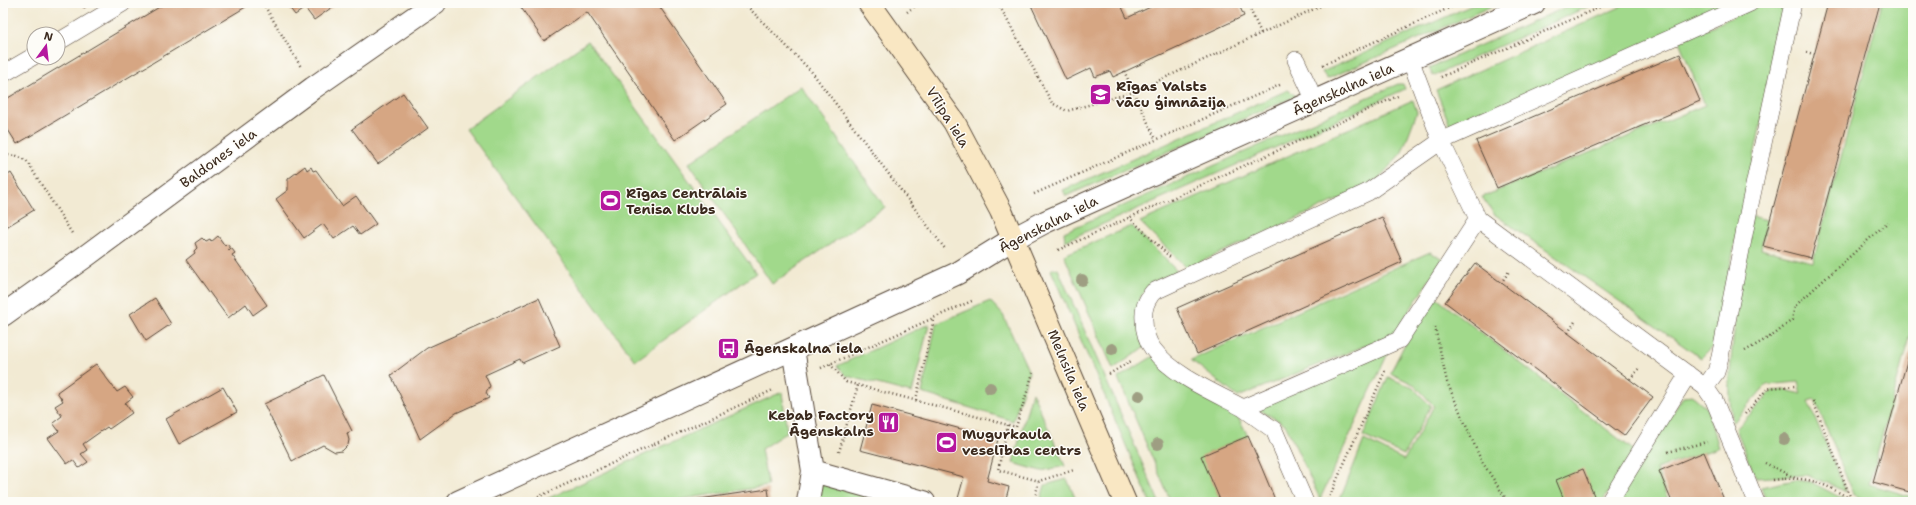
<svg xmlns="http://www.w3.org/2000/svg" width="1916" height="505" font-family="'Shantell Sans',sans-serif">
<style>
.green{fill:#a1d98b;stroke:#6e8254}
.building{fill:#d6a683}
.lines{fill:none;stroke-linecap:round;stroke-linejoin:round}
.lane-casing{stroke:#564739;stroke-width:18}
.street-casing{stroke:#564739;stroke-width:24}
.secondary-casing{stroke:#564739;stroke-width:24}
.path{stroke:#564739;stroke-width:2.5;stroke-dasharray:1 3;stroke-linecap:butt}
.lane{stroke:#fff;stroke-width:17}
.street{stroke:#fff;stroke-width:22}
.secondary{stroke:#f9e7c3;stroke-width:22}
.tree{fill:#9e9e82}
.labels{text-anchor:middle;stroke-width:3;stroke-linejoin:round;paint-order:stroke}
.poi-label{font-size:14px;font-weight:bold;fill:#3b2a1e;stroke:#fdfcf7;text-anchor:start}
.street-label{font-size:14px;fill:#3b2a1e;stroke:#fdfcf7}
</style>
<rect width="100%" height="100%" fill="#fdfcf7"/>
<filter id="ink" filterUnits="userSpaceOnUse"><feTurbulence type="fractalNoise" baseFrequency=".025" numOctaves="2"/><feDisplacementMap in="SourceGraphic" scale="8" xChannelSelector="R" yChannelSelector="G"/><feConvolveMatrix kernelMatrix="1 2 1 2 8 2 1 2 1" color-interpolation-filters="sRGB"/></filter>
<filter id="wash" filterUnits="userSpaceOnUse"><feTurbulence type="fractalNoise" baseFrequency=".012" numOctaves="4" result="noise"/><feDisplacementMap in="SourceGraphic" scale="16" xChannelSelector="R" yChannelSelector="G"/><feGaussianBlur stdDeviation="0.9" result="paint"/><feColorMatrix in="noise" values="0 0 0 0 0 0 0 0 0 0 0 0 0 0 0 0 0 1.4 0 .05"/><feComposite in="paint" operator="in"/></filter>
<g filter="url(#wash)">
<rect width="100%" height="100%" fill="#f2ead3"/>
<path class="green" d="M1477 3H1499L1327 79 1322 72Z
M1575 3H1596L1433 76 1429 68Z
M1629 3H1739L1451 128 1436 90Z
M1764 3H1787L1713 346 1701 358 1494 214 1482 197 1705 105 1679 41Z
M1882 3H1913V323L1869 484 1913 497V502H1869L1853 494 1815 399 1808 401 1846 492 1830 484 1806 475 1756 478 1736 429 1772 391 1786 390 1801 394 1798 382 1766 385 1733 423C1726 388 1732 351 1736 316 1740 282 1745 249 1751 216L1767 220 1761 249 1813 262Z
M588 41 756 273 635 361 466 129Z
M1398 84H1403L1405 89 1353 113 1065 241 1064 232Z
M801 86 885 207 772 284 689 163Z
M1288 90 1296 96 1066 196 1063 190Z
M1413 100 1417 112 1402 152 1375 183 1187 268 1140 222Z
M1132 226 1177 271 1150 283 1139 300 1145 347 1113 369 1064 255Z
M1430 252 1443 259 1394 334 1238 397 1191 360Z
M1054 268 1058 269 1159 502H1150L1051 270Z
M1435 297 1636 452 1602 502H1339L1364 440 1404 460 1434 406 1415 385 1390 373 1405 344Z
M990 301 1003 315 1029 372 1013 421 922 393 936 324Z
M929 324 912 393 847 376 837 366Z
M1389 351 1320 499 1285 424 1256 408Z
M1152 357 1234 409 1248 436 1202 456 1221 502H1171L1118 378Z
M1388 377 1413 388 1431 406 1404 455 1363 436Z
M782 392 787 432 761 449 768 486 663 502H540Z
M1032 392 1065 466 1041 471 1013 463Z
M1693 396 1707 408 1718 448 1656 469 1669 502H1615L1683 397Z
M819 479 902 502H818Z
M1067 479 1077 502H1040L1045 485Z
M1795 480 1811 482 1849 502H1767L1761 487Z"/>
<g id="blocks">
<path class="building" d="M80 3H92L84 8Z
M166 3H248L249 5 17 144 3 122V101Z
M286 3H338L314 20 305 8 295 15Z
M518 3H657L727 104 675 140 587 12 544 41Z
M1030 3H1120L1127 18 1159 3H1238L1244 16 1113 77 1110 71 1095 77 1091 68 1066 80Z
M1828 3H1880L1811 258 1763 246Z
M1913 48V63L1909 61Z
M1680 54 1700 101 1497 188 1476 141Z
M403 93 428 128 378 164 352 129Z
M305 166 307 170 311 167 313 171 316 170 342 206 356 196 376 224 360 235 353 226 334 239 323 224 304 238 276 199 288 190V179Z
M11 173 34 210 3 229V178Z
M1382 217 1402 262 1197 354 1177 308Z
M218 236 225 246 227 244 231 249 228 250 232 249 235 253 232 255 267 305 253 315 246 304 228 318 186 260 195 253 194 251 197 248 195 243 202 238 206 242 210 240 211 242Z
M1475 263 1653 397 1624 436 1445 302Z
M155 298 171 324 146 341 130 314Z
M539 298 560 346 522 363 520 359 485 375 490 386 486 393 489 398 456 413 420 439 391 375 427 348Z
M1913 340V493L1873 482Z
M96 364 117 392 125 387 133 397 125 403 132 413 109 429 107 427 83 444 87 450 81 454 88 462 79 468 73 460 67 464 48 438 59 431 53 423 62 416 55 406 63 401 57 392Z
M324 375 352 431 347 433 349 440 348 445 342 451 335 452 323 445 292 461 264 404Z
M223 387 237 412 179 444 166 419Z
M872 405 998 439 987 481 1009 487 1005 502H957L964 477 860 450Z
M1248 436 1261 466 1276 502H1221L1201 456Z
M1704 452 1725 502H1672L1659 471Z
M1583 469 1595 498 1585 502H1565L1556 480Z
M768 489 770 502H686V501Z"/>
</g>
</g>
<g filter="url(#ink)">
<use href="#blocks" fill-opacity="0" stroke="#564739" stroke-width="1"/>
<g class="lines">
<defs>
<path id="lane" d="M58 42 123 3
M1410 59 1441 141 1478 219 1705 387 1714 400 1756 502
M1296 60 1315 101
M3 74 34 56
M1478 219 1399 340 1243 408C1215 393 1172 375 1153 349 1147 341 1144 330 1144 320 1143 308 1146 301 1153 292L1368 192 1441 141 1750 3
M1705 387 1716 372 1720 357 1749 209 1793 3
M1243 408 1274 430 1305 502
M1609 502 1688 374"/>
<path id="street" d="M3 315 86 256 313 88 435 3
M793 349 813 471 808 502
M813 471 924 502
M458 502 958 273 1013 239 1045 222 1534 3"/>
<path id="secondary" d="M869 3 954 122 1001 211 1125 502"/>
</defs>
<use href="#lane" class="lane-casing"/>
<use href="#street" class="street-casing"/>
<use href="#secondary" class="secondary-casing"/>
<path class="path" d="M263 3 301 67
M744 3 811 71 946 250
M998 3 1052 103 1067 111 1134 92 1327 3
M1247 3 1261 33
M907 12 919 3
M1806 52 1814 54
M1323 65 1460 3
M1124 71 1156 140
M1441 77 1609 3
M3 150 6 155 17 156 26 160 73 235
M1034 194 1282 84
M1129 217 1171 258
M1058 250 1400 95
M1501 283 1510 270
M1435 327 1447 382 1481 460 1508 502
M1568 333 1576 320
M1745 351 1775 334 1792 320 1795 306 1888 222
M830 364 846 382 1016 427 1033 373
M821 368 974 300
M1109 374 1133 360
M1630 379 1640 367
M916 400 934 318
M1813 401 1851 499
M1745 414 1768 388 1795 386
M1008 425 998 470 1039 481
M839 452 858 385
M1668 452 1707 442
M1765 463 1795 478
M1773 480C1811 475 1824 484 1856 502
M1328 500 1385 371
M527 502 773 390
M1034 502 1039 481 1074 470"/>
<use href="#lane" class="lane"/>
<use href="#street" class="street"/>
<use href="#secondary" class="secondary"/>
</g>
<g class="tree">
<circle cx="1082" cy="280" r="6"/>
<circle cx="1112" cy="349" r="6"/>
<circle cx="990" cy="388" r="6"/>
<circle cx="1139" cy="396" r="6"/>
<circle cx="1784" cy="439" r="6"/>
<circle cx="1158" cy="444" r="6"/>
</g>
</g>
<defs>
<symbol id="school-square" viewBox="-11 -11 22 22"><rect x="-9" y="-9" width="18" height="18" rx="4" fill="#b5179e" stroke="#fdfcf7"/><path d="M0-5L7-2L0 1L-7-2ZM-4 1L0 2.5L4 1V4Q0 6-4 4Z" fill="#fff"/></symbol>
<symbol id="stadium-square" viewBox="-11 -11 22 22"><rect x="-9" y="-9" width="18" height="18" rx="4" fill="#b5179e" stroke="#fdfcf7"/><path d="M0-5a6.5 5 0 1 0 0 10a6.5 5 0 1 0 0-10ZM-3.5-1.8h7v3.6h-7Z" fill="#fff"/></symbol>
<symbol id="bus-square" viewBox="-11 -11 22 22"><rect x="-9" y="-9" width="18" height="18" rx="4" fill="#b5179e" stroke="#fdfcf7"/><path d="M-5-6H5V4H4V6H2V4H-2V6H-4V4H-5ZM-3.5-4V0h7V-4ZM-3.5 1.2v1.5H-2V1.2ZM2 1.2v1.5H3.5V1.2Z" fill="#fff"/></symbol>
<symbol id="restaurant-square" viewBox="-11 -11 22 22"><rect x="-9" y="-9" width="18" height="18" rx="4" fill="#b5179e" stroke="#fdfcf7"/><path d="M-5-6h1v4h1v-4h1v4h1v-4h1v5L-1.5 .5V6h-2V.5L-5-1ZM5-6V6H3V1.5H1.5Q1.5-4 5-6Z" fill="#fff"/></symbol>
</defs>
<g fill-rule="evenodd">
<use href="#school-square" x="1088" y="82" width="25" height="25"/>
<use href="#stadium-square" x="598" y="188" width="25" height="25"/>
<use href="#bus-square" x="716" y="336" width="25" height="25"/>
<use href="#restaurant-square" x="876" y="410" width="25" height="25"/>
<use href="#stadium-square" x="934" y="430" width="25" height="25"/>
</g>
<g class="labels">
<g class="poi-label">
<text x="1116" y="91">Rīgas Valsts<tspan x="1116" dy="16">vācu ģimnāzija</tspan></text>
<text x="626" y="198">Rīgas Centrālais<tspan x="626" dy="16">Tenisa Klubs</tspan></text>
<text x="744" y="353">Āgenskalna iela</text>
<text x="874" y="420" text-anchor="end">Kebab Factory<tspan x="874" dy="16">Āgenskalns</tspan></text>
<text x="962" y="439">Mugurkaula<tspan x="962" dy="16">veselības centrs</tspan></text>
</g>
<g class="street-label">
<text transform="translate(1343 89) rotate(-24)" y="5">Āgenskalna iela</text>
<text transform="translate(948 117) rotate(58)" y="5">Vīlipa iela</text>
<text transform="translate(218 158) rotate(-36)" y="5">Baldones iela</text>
<text transform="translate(1048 224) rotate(-27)" y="5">Āgenskalna iela</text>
<text transform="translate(1069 370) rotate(67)" y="5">Melnsila iela</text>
</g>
</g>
<rect width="1916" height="505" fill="none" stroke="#fdfcf7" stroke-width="16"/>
<g transform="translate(46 46) rotate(15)"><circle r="19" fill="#fdfcf7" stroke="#afa8a0"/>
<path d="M0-3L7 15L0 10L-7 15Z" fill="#b5179e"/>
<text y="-6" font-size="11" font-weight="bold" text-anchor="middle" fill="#3b2a1e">N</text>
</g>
</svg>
